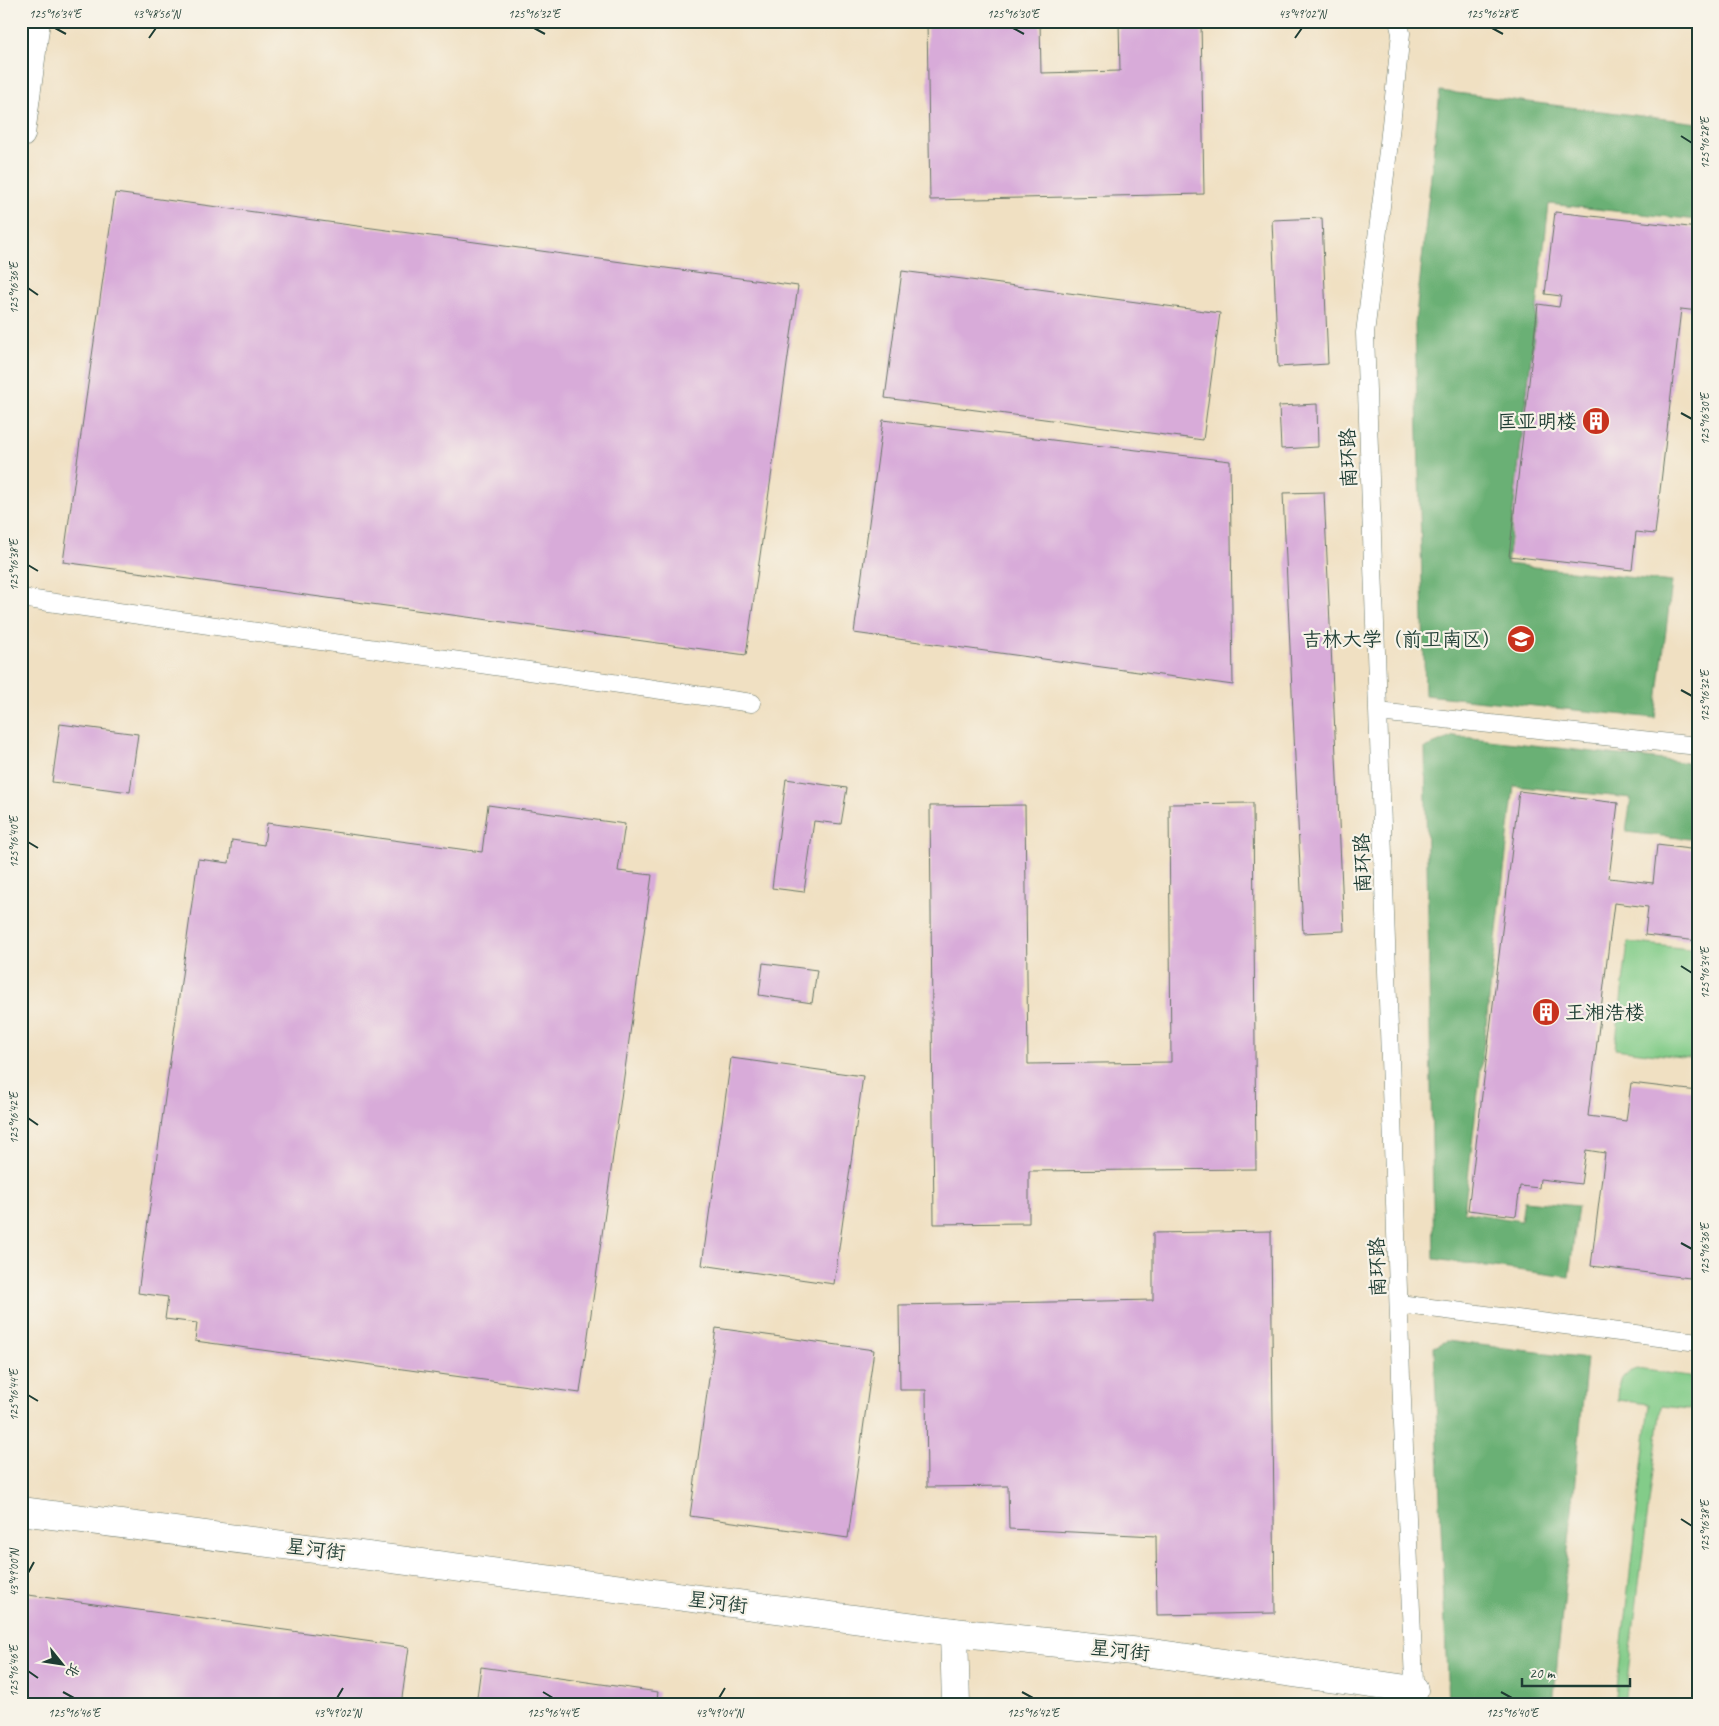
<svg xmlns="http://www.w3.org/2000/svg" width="1719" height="1726" font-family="Caveat,'LXGW WenKai TC',sans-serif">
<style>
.green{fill:#83cc89;stroke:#51845e}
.forest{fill:#6ab075;stroke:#447654}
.building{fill:#d8abd9}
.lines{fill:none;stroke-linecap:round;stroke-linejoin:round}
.service-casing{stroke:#687666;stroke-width:19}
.minor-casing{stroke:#687666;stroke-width:29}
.tertiary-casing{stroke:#687666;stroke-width:29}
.service{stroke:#fff;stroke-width:18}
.minor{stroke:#fff;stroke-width:28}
.tertiary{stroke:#fff;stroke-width:28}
.ticks{fill:none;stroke:#1f3d34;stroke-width:2}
.labels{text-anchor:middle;stroke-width:4.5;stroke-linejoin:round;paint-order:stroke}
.poi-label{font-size:20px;fill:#1f3d34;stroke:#f7f3e8;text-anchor:end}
.street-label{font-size:20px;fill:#1f3d34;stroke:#f7f3e8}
.neatline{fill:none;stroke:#1f3d34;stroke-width:2}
.ticks-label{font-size:12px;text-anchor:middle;fill:#1f3d34}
</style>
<rect width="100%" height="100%" fill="#f7f3e8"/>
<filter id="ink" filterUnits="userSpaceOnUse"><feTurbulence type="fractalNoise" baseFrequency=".02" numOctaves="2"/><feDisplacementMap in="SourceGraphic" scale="10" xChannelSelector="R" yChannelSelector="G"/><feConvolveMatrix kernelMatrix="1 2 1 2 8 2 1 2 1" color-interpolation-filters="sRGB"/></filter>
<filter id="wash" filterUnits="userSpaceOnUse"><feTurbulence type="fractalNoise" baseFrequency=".0096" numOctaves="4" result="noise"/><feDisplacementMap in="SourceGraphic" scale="20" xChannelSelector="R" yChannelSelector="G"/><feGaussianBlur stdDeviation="1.12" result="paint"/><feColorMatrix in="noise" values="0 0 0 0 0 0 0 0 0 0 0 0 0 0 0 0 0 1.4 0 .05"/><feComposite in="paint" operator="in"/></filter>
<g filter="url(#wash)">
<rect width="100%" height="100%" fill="#f0e0c2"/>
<path class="green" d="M1628 942 1698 950V1059L1615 1049Z
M1637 1369 1689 1376C1699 1387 1702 1400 1689 1409L1661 1406 1624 1705H1615L1649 1404 1618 1400C1619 1384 1619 1374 1637 1369Z"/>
<path class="forest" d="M1440 91 1698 123V220L1549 204 1507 564 1672 582 1655 718 1425 695 1415 325Z
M1454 736 1698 764V840L1626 832 1631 798 1514 786 1464 1212 1521 1221 1524 1201 1578 1206 1569 1277 1434 1259 1425 748Z
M1447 1341 1587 1358 1553 1705H1448L1434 1347Z"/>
<g id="blocks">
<path class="building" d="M927 21H1040L1041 73 1120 71 1119 21H1201L1204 194 930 200Z
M115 193 798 286 746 655 63 562Z
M1555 212 1698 228V311L1681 309 1655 534 1636 532 1632 570 1509 556 1538 304 1559 307 1561 296 1545 294Z
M1322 218 1328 364 1278 367 1272 220Z
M902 271 1220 313 1203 440 885 398Z
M1317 404 1318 447 1281 449 1279 406Z
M883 420 1230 461 1233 685 854 633Z
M1324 492 1344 931 1303 933 1283 493Z
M60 724 138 734 130 792 52 782Z
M786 779 847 788 841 824 814 821 804 892 772 888Z
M1519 791 1618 803 1609 878 1653 883 1657 845 1698 850V941L1645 935 1648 907 1614 903 1588 1116 1626 1121 1631 1083 1698 1091V1279L1591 1266 1605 1153 1586 1150 1581 1184 1540 1179 1539 1188 1520 1186 1516 1216 1468 1210Z
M1253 803 1256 1169 1029 1171V1223L934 1224 930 806 1025 805 1028 1064 1171 1062 1169 804Z
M488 805 625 824 618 871 652 875 580 1393 195 1341 197 1323 165 1319 168 1297 138 1293 198 859 229 863 232 840 264 845 267 823 482 852Z
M763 963 817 970 812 1003 759 995Z
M731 1058 863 1076 834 1284 702 1265Z
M1271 1231 1275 1613 1157 1615 1156 1536 1009 1529 1008 1486 927 1487 926 1390H900L899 1305 1153 1300V1233Z
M716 1328 874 1350 848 1538 690 1516Z
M21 1594 409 1647 401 1705H21Z
M481 1667 658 1692 656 1705H476Z"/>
</g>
</g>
<g filter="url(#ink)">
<use href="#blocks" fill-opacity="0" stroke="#687666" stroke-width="1"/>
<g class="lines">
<defs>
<path id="service" d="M1398 21 1401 33 1389 143 1365 333 1401 1377 1415 1705
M21 598 752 703
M1378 712 1698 746
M1399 1304 1698 1342"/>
<path id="minor" d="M954 1632 956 1705"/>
<path id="tertiary" d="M21 134 36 21
M21 1511 954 1632 1160 1654 1414 1690"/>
</defs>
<use href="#service" class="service-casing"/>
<use href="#minor" class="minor-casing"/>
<use href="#tertiary" class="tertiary-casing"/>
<use href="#service" class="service"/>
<use href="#minor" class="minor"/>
<use href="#tertiary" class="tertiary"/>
</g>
</g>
<path class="ticks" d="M55 28 66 34M534 28 545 34M1013 28 1024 34M1492 28 1503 34M149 38 156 28M1295 38 1302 28M1681 136 1692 143M28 288 38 295M1681 413 1692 419M28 565 38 571M1681 690 1692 696M28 842 38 848M1681 966 1692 973M28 1118 38 1125M1681 1243 1692 1249M28 1395 38 1401M1681 1519 1692 1526M28 1573 34 1562M28 1671 38 1678M63 1692 74 1698M543 1692 553 1698M1022 1692 1033 1698M1501 1692 1512 1698M337 1698 343 1688M719 1698 725 1688"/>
<defs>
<symbol id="building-disc" viewBox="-11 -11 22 22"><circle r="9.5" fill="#c8321e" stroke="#f7f3e8"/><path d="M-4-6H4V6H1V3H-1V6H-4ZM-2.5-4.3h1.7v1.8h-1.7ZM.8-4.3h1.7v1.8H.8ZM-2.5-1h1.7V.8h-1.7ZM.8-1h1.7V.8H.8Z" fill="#fff"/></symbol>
<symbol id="university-disc" viewBox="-11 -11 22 22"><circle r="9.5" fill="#c8321e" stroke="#f7f3e8"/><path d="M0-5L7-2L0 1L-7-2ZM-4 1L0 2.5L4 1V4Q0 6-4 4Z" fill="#fff"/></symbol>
</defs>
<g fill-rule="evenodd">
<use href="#building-disc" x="1580" y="405" width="32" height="32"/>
<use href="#university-disc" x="1505" y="623" width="32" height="32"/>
<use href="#building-disc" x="1530" y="996" width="32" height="32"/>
</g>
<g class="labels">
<g class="poi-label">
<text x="1577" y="428">匡亚明楼</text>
<text x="1502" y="646">吉林大学（前卫南区）</text>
<text x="1565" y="1019" text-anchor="start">王湘浩楼</text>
</g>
<g class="street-label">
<text transform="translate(1348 458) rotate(-92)" y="7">南环路</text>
<text transform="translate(1362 863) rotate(-92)" y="7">南环路</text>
<text transform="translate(1377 1267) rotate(-92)" y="7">南环路</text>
<text transform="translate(316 1549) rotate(7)" y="7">星河街</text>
<text transform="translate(718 1602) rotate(7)" y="7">星河街</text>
<text transform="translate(1120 1650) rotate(6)" y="7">星河街</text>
</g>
</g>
<rect width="1719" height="1726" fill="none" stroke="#f7f3e8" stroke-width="55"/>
<g transform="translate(62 1664) rotate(120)" stroke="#f7f3e8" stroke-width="4" paint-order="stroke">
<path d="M0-4L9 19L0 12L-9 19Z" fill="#1f3d34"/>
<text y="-8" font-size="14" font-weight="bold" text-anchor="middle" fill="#1f3d34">北</text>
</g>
<path d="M1522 1678v8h108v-8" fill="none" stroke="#1f3d34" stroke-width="2.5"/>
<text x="1529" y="1678" font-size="15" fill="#1f3d34" stroke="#f7f3e8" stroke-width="4" paint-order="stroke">20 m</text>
<rect x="28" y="28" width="1664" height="1670" class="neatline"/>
<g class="ticks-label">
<text x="55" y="18">125°16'34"E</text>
<text x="156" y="18">43°48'56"N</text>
<text x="534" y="18">125°16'32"E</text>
<text x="1013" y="18">125°16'30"E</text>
<text x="1302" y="18">43°49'02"N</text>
<text x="1492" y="18">125°16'28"E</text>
<text transform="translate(1705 143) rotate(-90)" y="4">125°16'28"E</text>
<text transform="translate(14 288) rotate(-90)" y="4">125°16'36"E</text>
<text transform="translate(1705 419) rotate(-90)" y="4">125°16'30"E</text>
<text transform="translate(14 565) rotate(-90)" y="4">125°16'38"E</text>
<text transform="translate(1705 696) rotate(-90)" y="4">125°16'32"E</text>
<text transform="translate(14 842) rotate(-90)" y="4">125°16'40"E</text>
<text transform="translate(1705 973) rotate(-90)" y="4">125°16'34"E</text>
<text transform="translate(14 1118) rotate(-90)" y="4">125°16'42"E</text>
<text transform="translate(1705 1249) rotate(-90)" y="4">125°16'36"E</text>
<text transform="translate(14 1395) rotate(-90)" y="4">125°16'44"E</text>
<text transform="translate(1705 1526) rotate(-90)" y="4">125°16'38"E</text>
<text transform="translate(14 1573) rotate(-90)" y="4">43°49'00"N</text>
<text transform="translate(14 1671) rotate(-90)" y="4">125°16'46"E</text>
<text x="74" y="1717">125°16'46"E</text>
<text x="337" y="1717">43°49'02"N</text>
<text x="553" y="1717">125°16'44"E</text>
<text x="719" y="1717">43°49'04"N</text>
<text x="1033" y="1717">125°16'42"E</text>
<text x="1512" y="1717">125°16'40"E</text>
</g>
</svg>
